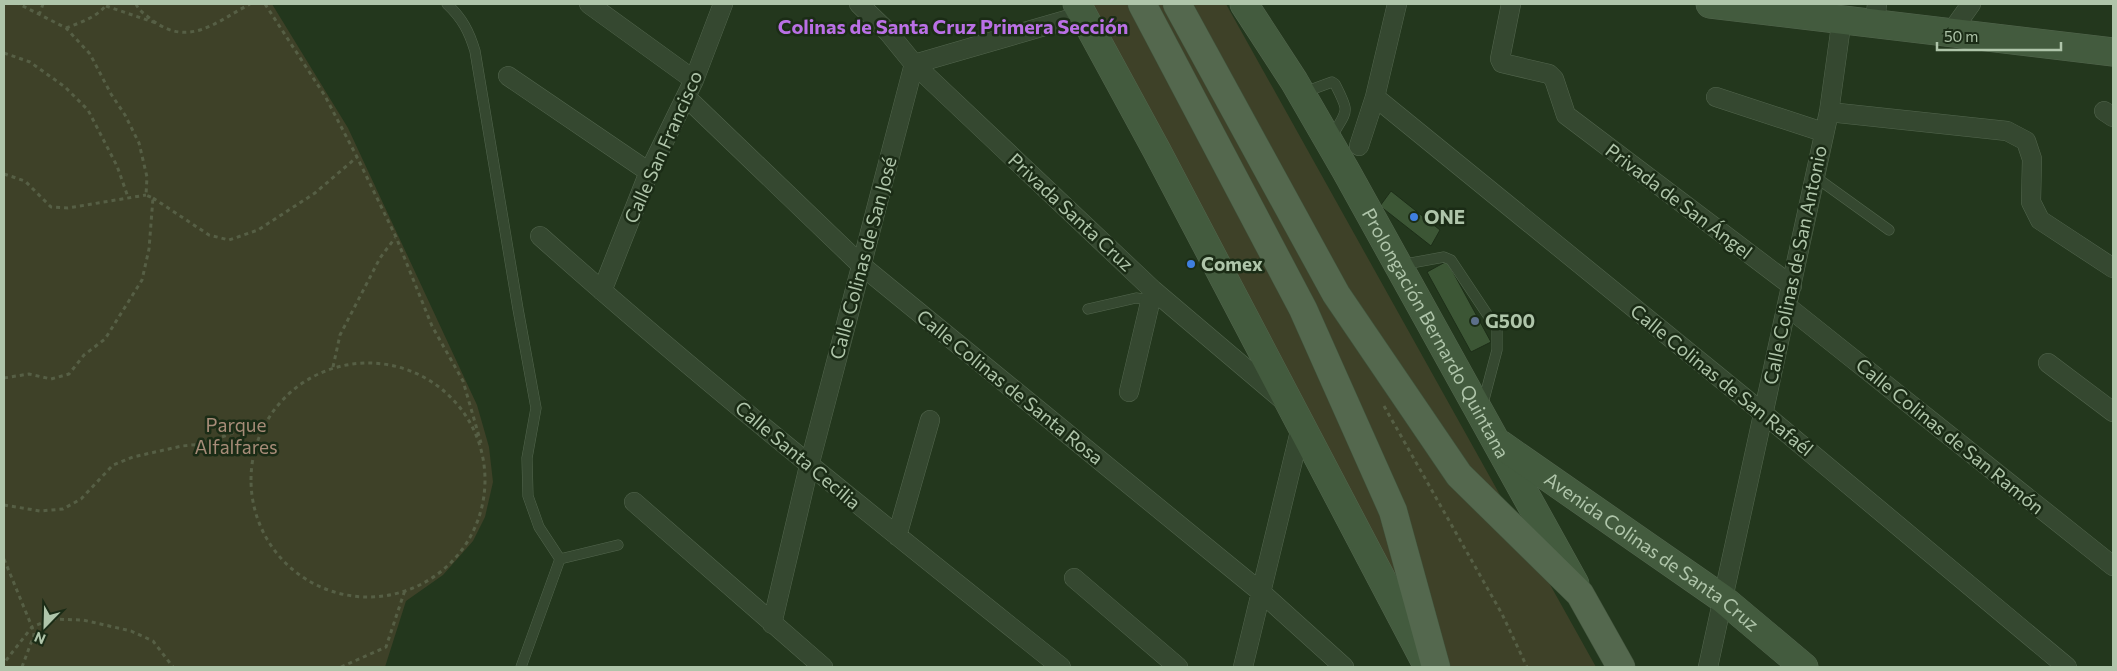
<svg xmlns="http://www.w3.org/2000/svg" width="2117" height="671" font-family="Commissioner,sans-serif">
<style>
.green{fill:#3e4128}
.building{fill:#3c5635;stroke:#1d2e18}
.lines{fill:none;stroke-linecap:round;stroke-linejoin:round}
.lane-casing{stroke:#53664e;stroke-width:11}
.street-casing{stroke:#53664e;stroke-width:20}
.secondary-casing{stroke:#53664e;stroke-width:29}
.primary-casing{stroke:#3f513a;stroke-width:29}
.path{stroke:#565f45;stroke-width:3;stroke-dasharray:4 4;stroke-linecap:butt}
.lane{stroke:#354830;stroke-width:10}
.street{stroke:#354830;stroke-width:19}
.secondary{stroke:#435b3e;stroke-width:28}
.primary{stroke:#54684e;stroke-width:28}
.shop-dot{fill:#3f7fe0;stroke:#1b2c16;stroke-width:2}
.service-dot{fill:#5c6f8a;stroke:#1b2c16;stroke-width:2}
.labels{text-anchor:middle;stroke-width:5;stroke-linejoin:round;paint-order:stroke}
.street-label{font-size:19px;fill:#afc5aa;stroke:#1b2c16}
.poi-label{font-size:19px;font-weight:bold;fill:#afc5aa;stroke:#1b2c16;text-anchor:start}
.park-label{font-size:19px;fill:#a78c78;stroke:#1b2c16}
.neighbourhood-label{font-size:20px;font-weight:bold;fill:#ba70e5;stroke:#1b2c16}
</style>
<rect width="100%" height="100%" fill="#23371d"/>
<path class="green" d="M4 4H272L348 128 477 405 489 447 493 482 485 517 473 541 443 575 406 601 385 667H4Z
M1085 4H1226L1596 667H1446L1229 287Z"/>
<path class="building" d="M1391 191 1440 230 1431 246 1380 206Z
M1447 261 1491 342 1471 352 1427 272Z"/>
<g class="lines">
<defs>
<path id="lane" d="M447 4C462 18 469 31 475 51L518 309 536 408 527 458 528 496 539 527 560 559
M1302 93 1332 82 1335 84C1351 115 1347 109 1331 138
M1814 176 1889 230
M1400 265 1444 257 1451 260 1497 329V350L1482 407
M1088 309 1136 298 1151 300
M521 667 560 559 618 545"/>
<path id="street" d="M589 4 694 80
M859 4 888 32 914 64 1153 290 1284 401
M1511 4 1500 59 1502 63 1549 74 1554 79 1566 115 1792 286
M1875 22 1877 4
M1951 32 1971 4
M508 76 649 172
M686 97 861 265 1262 593 1344 667
M1375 97 1763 413 2067 667
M1716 97 1823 132
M2104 111 2113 117
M1829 112 2007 131 2026 141 2032 159 2031 202 2040 220 2113 268
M1359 146 1375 97 1397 4
M540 236C708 386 885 526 1061 667
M602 291 649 172 694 80 723 4
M1788 307 2113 566
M2048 363 2113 412
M1129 392 1153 290
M634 502 823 667
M897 536 930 420
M1074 578 1178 667
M772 624 809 466 914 64 1083 15
M1243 667 1301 427
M1708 667 1829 112 1842 18"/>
<g id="secondary">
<path d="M1077 4 1157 151 1428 667"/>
<path id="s1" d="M1244 4 1294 81 1346 171 1575 584"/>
<path d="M1710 4 2113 52"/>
<path id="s2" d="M1500 444 1723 599 1804 667"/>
</g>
<path id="primary" d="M1142 4 1303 309 1393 511 1436 667
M1177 4 1336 294 1459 475 1580 594 1621 667"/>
</defs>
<use href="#lane" class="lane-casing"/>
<use href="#street" class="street-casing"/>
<use href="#secondary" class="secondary-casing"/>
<use href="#primary" class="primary-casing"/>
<path class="path" d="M136 4C139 11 146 15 152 20 189 48 216 22 250 4
M265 4 325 96 357 157 396 237 432 326 463 381 481 443
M106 6 156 23
M39 15 43 4
M66 28C82 22 97 17 107 4
M4 53 30 62 65 87 88 110 117 166 128 197
M4 174 25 181 51 207 68 208 146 195
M153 198 209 235 229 240 258 230 315 193 357 157
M251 480a117 117 0 1 1 234 0a117 117 0 1 1-234 0Z
M333 367 340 335 380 258 395 238
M4 378 29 374 51 379 69 374 84 355 105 339 142 280 149 249 153 198 146 195 147 177 139 143 125 115 111 94 90 54 66 28 19 4
M1384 406 1502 614 1527 667
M4 505 40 511 63 509 81 499 113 465 133 457 182 446 203 444 243 429 263 427
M4 559 32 627 4 663
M22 667 34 635 32 627 51 619 83 620 131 631 153 641 173 667
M341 667 386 647 405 590"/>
<use href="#lane" class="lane"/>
<use href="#street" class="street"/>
<use href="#secondary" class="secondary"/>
<use href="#primary" class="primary"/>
</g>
<g class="shop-dot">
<circle cx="1414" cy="217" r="5"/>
<circle cx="1191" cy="264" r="5"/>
</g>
<circle class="service-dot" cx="1475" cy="321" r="5"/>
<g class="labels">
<g class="street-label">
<text transform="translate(663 147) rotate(-66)" y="7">Calle San Francisco</text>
<text transform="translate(1679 201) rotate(37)" y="7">Privada de San Ángel</text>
<text transform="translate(1071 212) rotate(43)" y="7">Privada Santa Cruz</text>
<text transform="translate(863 258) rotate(-75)" y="7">Calle Colinas de San José</text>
<text transform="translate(1795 265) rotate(-78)" y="7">Calle Colinas de San Antonio</text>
<text dy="7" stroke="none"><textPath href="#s1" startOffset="381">Prolongación Bernardo Quintana</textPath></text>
<text transform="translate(1722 380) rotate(39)" y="7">Calle Colinas de San Rafaél</text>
<text transform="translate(1010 387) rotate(39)" y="7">Calle Colinas de Santa Rosa</text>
<text transform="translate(1950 436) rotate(39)" y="7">Calle Colinas de San Ramón</text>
<text transform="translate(798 455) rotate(40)" y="7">Calle Santa Cecilia</text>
<text dy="7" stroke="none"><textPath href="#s2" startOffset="186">Avenida Colinas de Santa Cruz</textPath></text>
</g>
<g class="poi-label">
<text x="1424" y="224">ONE</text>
<text x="1201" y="271">Comex</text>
<text x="1485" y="328">G500</text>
</g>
<g class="park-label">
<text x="236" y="432">Parque<tspan x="236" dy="22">Alfalfares</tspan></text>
</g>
<g class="neighbourhood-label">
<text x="953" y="34">Colinas de Santa Cruz Primera Sección</text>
</g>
</g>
<rect width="2117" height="671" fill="none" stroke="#afc5aa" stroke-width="10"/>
<g transform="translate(45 626) rotate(203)" stroke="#1b2c16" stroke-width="4" paint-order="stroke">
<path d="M0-4L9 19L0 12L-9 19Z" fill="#afc5aa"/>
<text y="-8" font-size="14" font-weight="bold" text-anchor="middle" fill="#afc5aa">N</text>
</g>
<path d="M1937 42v8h124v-8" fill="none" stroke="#afc5aa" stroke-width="2.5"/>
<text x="1944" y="42" font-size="15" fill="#afc5aa" stroke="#1b2c16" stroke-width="4" paint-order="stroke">50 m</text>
</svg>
